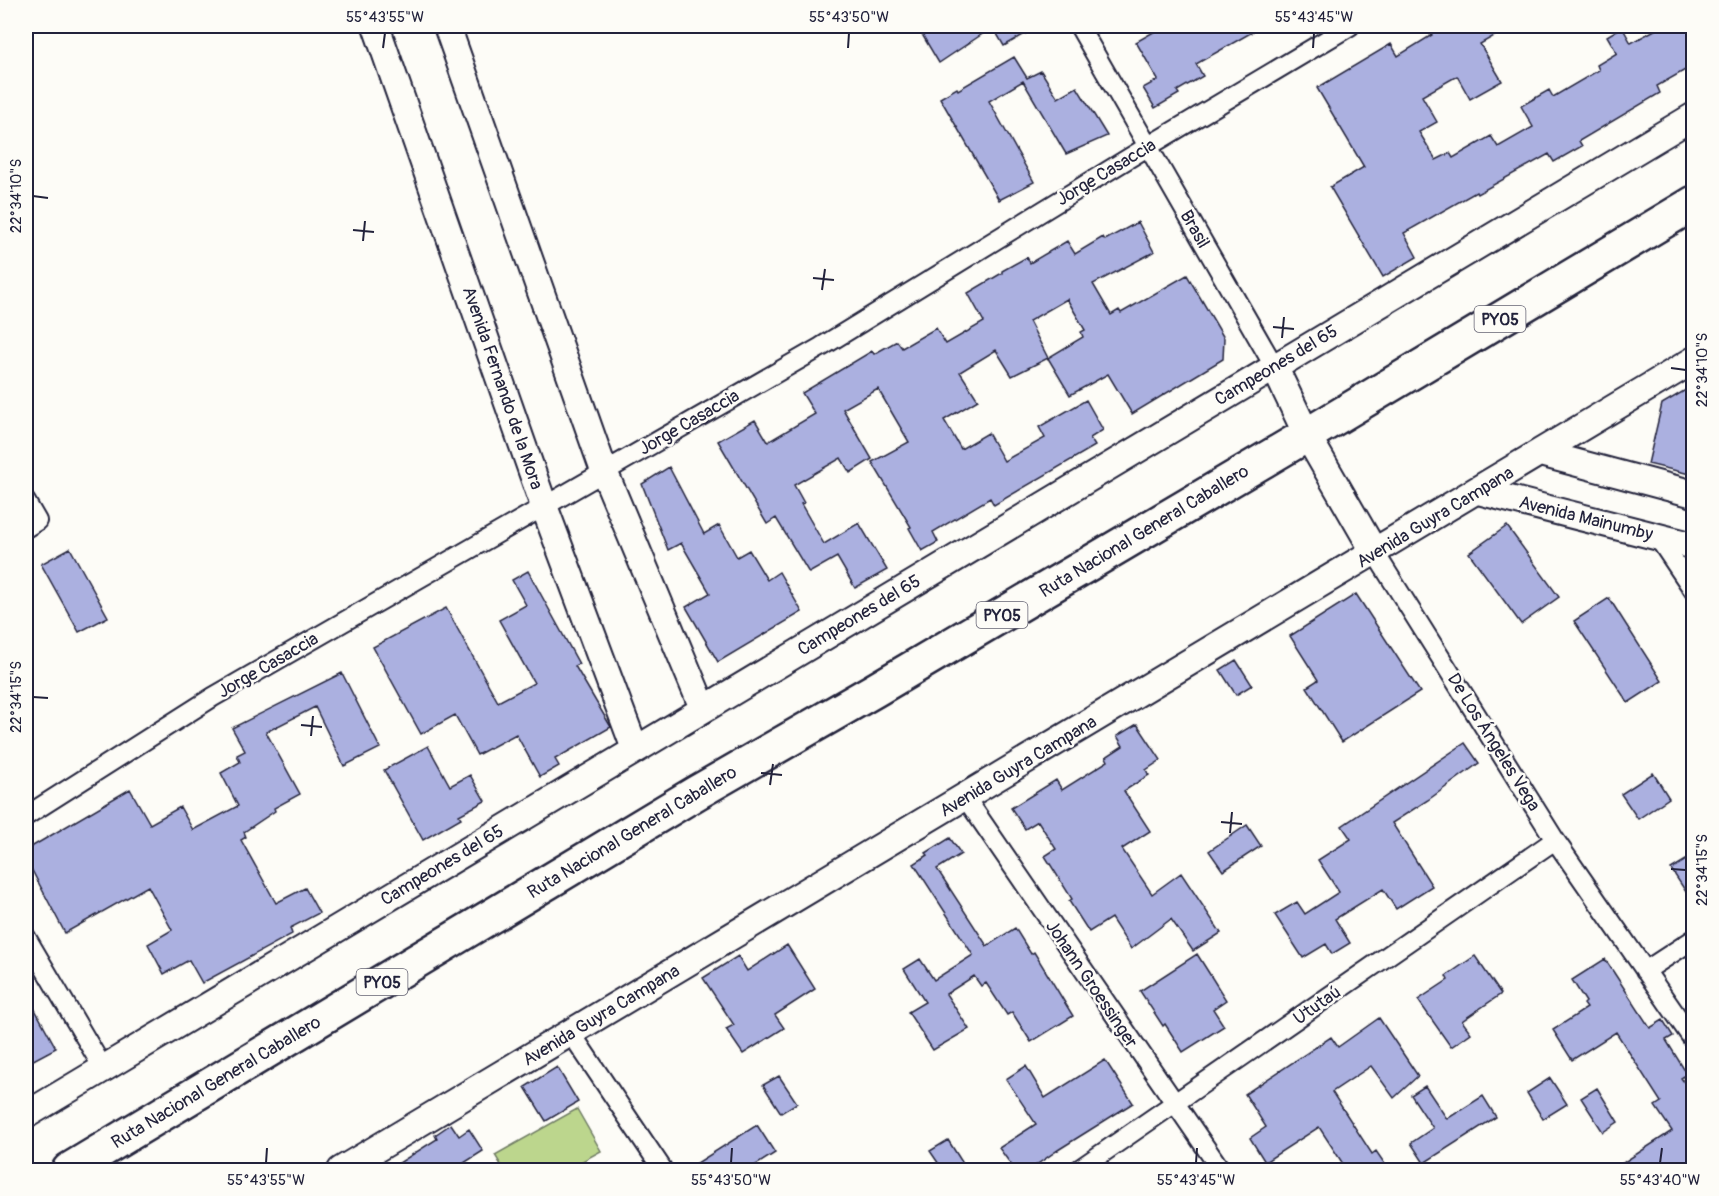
<svg xmlns="http://www.w3.org/2000/svg" width="1719" height="1196" font-family="Pangolin,sans-serif">
<style>
.green{fill:#bcd68d;stroke:#6f7c64;stroke-width:1.5}
.building{fill:#abb0e0;stroke:#22223b;stroke-width:1.5;fill-rule:evenodd}
.lines{fill:none;stroke-linecap:round;stroke-linejoin:round}
.street-casing{stroke:#22223b;stroke-width:22}
.secondary-casing{stroke:#22223b;stroke-width:30}
.highway-casing{stroke:#22223b;stroke-width:38}
.street{stroke:#fdfcf7;stroke-width:18}
.secondary{stroke:#fdfcf7;stroke-width:26}
.highway{stroke:#fdfcf7;stroke-width:33}
.ticks{fill:none;stroke:#22223b;stroke-width:2}
.labels{text-anchor:middle;stroke-width:5;stroke-linejoin:round;paint-order:stroke}
.shield{fill:#fdfcf7;stroke:#646373;stroke-width:1.5}
.shield-label{font-size:16px;font-weight:bold;fill:#22223b}
.street-label{font-size:18px;fill:#22223b;stroke:#fdfcf7}
.neatline{fill:none;stroke:#22223b;stroke-width:2}
.ticks-label{font-size:15px;text-anchor:middle;fill:#22223b}
</style>
<rect width="100%" height="100%" fill="#fdfcf7"/>
<filter id="ink" filterUnits="userSpaceOnUse"><feTurbulence type="fractalNoise" baseFrequency=".0167" numOctaves="2"/><feDisplacementMap in="SourceGraphic" scale="12" xChannelSelector="R" yChannelSelector="G"/><feConvolveMatrix kernelMatrix="1 2 1 2 8 2 1 2 1" color-interpolation-filters="sRGB"/></filter>
<g filter="url(#ink)">
<path class="green" d="M577 1109 601 1151 566 1170H504L495 1155Z"/>
<path class="building" d="M917 26H1039L1004 46 993 27 939 63Z
M1164 26H1263L1196 64 1203 76 1177 91 1179 94 1155 108 1143 88 1158 80 1136 42Z
M1444 26H1512L1480 44 1502 81 1470 99 1457 76 1422 96 1437 122 1419 132 1436 160 1450 153 1453 158 1491 136 1498 147 1533 127 1521 106 1549 90 1553 97 1599 70 1597 65 1617 53 1607 36 1622 27 1631 43 1662 26H1694V65L1657 86 1660 93 1579 141 1582 146 1554 162 1549 154 1477 194 1476 192 1404 233 1417 257 1383 277 1330 187 1364 167 1317 88 1391 44 1398 56 1432 35 1431 33Z
M1014 57 1027 78 1041 71 1058 98 1077 87 1107 136 1066 154 1023 81 989 101 1034 182 999 200 940 98 957 88 958 90Z
M1138 222 1154 252 1093 284 1111 315 1119 310 1121 313 1187 275 1224 338 1223 359 1132 414 1108 374 1070 395 1048 358 1012 376 996 350 960 372 978 400 944 420 961 449 988 433 1004 461 1045 438 1039 427 1086 400 1103 430 1090 438 1095 446 994 505 990 498 933 532 938 542 922 551 909 528 911 527 872 462 909 442 878 389 843 409 872 459 850 473 841 458 794 485 804 503 801 504 824 544 859 523 887 570 855 588 837 557 809 573 776 518 767 524 718 441 755 420 768 442 815 414 802 393 872 351 874 354 897 341 902 348 936 328 946 344 984 322 968 293 1002 273V271L1027 257 1030 263 1067 241 1075 254 1103 237 1105 240ZM1067 299 1085 330 1081 332 1083 337 1048 358 1029 321Z
M1694 385V475L1648 464 1662 404Z
M669 467 704 534 719 525 737 557 749 550 767 580 779 572 802 612 718 662 686 607 710 593 681 543 668 550 642 484Z
M1507 526 1559 597 1521 624 1469 553Z
M70 548 108 617 79 632 41 564Z
M528 571 579 664 575 666 611 727 555 759 559 766 540 777 516 734 477 755 455 715 421 734 373 647 446 608 498 702 534 683 499 620 526 605 512 580Z
M1356 594 1420 692 1342 742 1307 687 1318 680 1290 636Z
M1609 598 1662 681 1628 703 1574 621Z
M1236 660 1252 685 1236 695 1220 670Z
M342 673 380 748 344 766 315 707 266 732 300 794 274 808 275 811 244 832 246 837 241 840 276 903 305 888 319 913 290 928 292 934 202 983 189 960 164 974 148 944 172 930 148 886 65 933 26 859V850L130 789 150 824 180 807 193 830 238 806 221 773 240 762 237 755 245 751 232 728Z
M1137 724 1161 760 1146 770 1149 775 1124 791 1150 831 1122 849 1152 894 1181 873 1221 933 1193 951 1171 919 1131 949 1111 918 1089 932 1069 901 1072 899 1045 856 1056 849 1038 821 1025 829 1011 808 1056 780 1062 790 1108 761 1106 757 1123 746 1117 736Z
M1465 743 1479 763 1428 800 1392 823 1432 886 1396 909 1383 889 1335 919 1350 943 1332 954 1326 944 1303 958 1275 915 1297 902 1305 914 1339 892 1318 860 1351 839 1342 826Z
M428 746 450 786 470 775 485 801 459 815 461 818 423 840 384 770Z
M1653 773 1669 798 1638 819 1621 794Z
M1247 825 1261 846 1223 871 1209 851Z
M950 838 961 854 937 869 987 946 1015 928 1031 954 1034 952 1073 1016 1031 1042 1012 1012 1007 1015 986 983 981 986 974 976 946 994 969 1029 933 1050 908 1012 925 1002 904 969 920 959 934 980 973 955 914 864 928 855 926 853Z
M1694 855V904L1671 869Z
M787 945 815 989 775 1015 784 1028 743 1054 726 1029 734 1025 703 978 738 956 747 971Z
M1197 954 1226 1000 1213 1009 1224 1026 1183 1052 1165 1024 1163 1026 1140 991Z
M1475 956 1501 994 1462 1021 1471 1033 1451 1047 1418 1000 1448 980 1446 976Z
M1605 959 1650 1028 1663 1020 1673 1036 1666 1040 1687 1074 1681 1078 1694 1096V1164L1684 1170H1612L1672 1131 1655 1106 1661 1102 1616 1032 1572 1060 1553 1030 1587 1008 1584 1004 1586 1002 1572 980Z
M26 993 56 1048 26 1064Z
M1379 1018 1418 1076 1394 1098 1371 1066 1332 1092 1372 1154 1376 1151 1389 1170H1347L1319 1127 1265 1162 1250 1138 1266 1127 1245 1094 1331 1037 1338 1047Z
M1105 1060 1133 1103 1058 1150 1029 1170H1015L999 1148 1036 1124 1006 1079 1026 1066 1045 1098Z
M557 1067 578 1102 546 1121 525 1087Z
M779 1076 797 1103 781 1113 763 1085Z
M1550 1078 1567 1104 1543 1119 1527 1093Z
M1425 1086 1447 1119 1483 1096 1496 1117 1424 1163 1411 1143 1433 1128 1411 1095Z
M1597 1088 1618 1122 1603 1132 1581 1098Z
M451 1124 459 1136 469 1129 483 1151 453 1170H388L437 1139 435 1135Z
M757 1125 775 1153 748 1170H686Z
M948 1140 967 1170H943L930 1151Z"/>
<g class="lines">
<defs>
<path id="street" d="M1079 26 1274 366
M26 502 37 521 26 528
M1657 536 1694 591
M1375 553 1555 840 1694 1041
M965 797 1221 1170
M26 816 213 697 821 347 1147 147 1350 26
M26 937 103 1068
M1645 971 1694 939
M571 1033 663 1170
M1078 1170 1555 840"/>
<path id="secondary" d="M376 26 544 506 635 749
M447 26 604 471 703 708
M1274 366 1307 435 1375 553
M1540 453 1694 494
M1478 491 1694 546
M26 1115 1694 116
M341 1170 1694 360"/>
<path id="highway" d="M69 1170 696 793 875 690 1307 435 1694 203"/>
</defs>
<use href="#street" class="street-casing"/>
<use href="#secondary" class="secondary-casing"/>
<use href="#highway" class="highway-casing"/>
<use href="#street" class="street"/>
<use href="#secondary" class="secondary"/>
<use href="#highway" class="highway"/>
</g>
</g>
<path class="ticks" d="M383 48 385 33M848 48 849 33M1313 48 1314 33M33 196 48 198M353 230 374 232M363 241 365 221M813 278 834 280M822 290 825 269M1273 327 1294 329M1282 338 1284 317M1671 368 1686 370M33 697 48 698M301 725 322 727M311 736 313 716M761 773 782 775M770 785 773 764M1221 822 1242 824M1230 833 1232 812M1671 869 1686 870M266 1163 267 1148M731 1163 732 1148M1196 1163 1197 1148M1660 1163 1662 1148"/>
<g class="labels">
<g class="shield">
<rect x="1474.5" y="306" width="51" height="26" rx="4.5"/>
<rect x="976.5" y="602" width="51" height="26" rx="4.5"/>
<rect x="356.5" y="969" width="51" height="26" rx="4.5"/>
</g>
<g class="shield-label">
<text x="1500" y="325">PY05</text>
<text x="1002" y="621">PY05</text>
<text x="382" y="988">PY05</text>
</g>
<g class="street-label">
<text transform="translate(1106 172) rotate(-31)" y="6">Jorge Casaccia</text>
<text transform="translate(1195 229) rotate(60)" y="6">Brasil</text>
<text transform="translate(1276 365) rotate(-31)" y="6">Campeones del 65</text>
<text transform="translate(503 388) rotate(71)" y="6">Avenida Fernando de la Mora</text>
<text transform="translate(689 422) rotate(-30)" y="6">Jorge Casaccia</text>
<text transform="translate(1435 517) rotate(-31)" y="6">Avenida Guyra Campana</text>
<text transform="translate(1586 518) rotate(14)" y="6">Avenida Mainumby</text>
<text transform="translate(1144 531) rotate(-31)" y="6">Ruta Nacional General Caballero</text>
<text transform="translate(859 615) rotate(-31)" y="6">Campeones del 65</text>
<text transform="translate(268 665) rotate(-30)" y="6">Jorge Casaccia</text>
<text transform="translate(1494 742) rotate(58)" y="6">De Los Ángeles Vega</text>
<text transform="translate(1018 766) rotate(-31)" y="6">Avenida Guyra Campana</text>
<text transform="translate(632 832) rotate(-31)" y="6">Ruta Nacional General Caballero</text>
<text transform="translate(442 865) rotate(-31)" y="6">Campeones del 65</text>
<text transform="translate(1092 984) rotate(56)" y="6">Johann Groessinger</text>
<text transform="translate(1317 1005) rotate(-35)" y="6">Ututaú</text>
<text transform="translate(601 1015) rotate(-31)" y="6">Avenida Guyra Campana</text>
<text transform="translate(216 1082) rotate(-31)" y="6">Ruta Nacional General Caballero</text>
</g>
</g>
<rect width="1719" height="1196" fill="none" stroke="#fdfcf7" stroke-width="66"/>
<rect x="33" y="33" width="1653" height="1130" class="neatline"/>
<g class="ticks-label">
<text x="385" y="22">55°43'55"W</text>
<text x="849" y="22">55°43'50"W</text>
<text x="1314" y="22">55°43'45"W</text>
<text transform="translate(16 196) rotate(-90)" y="5">22°34'10"S</text>
<text transform="translate(1702 370) rotate(-90)" y="5">22°34'10"S</text>
<text transform="translate(16 697) rotate(-90)" y="5">22°34'15"S</text>
<text transform="translate(1702 870) rotate(-90)" y="5">22°34'15"S</text>
<text x="266" y="1185">55°43'55"W</text>
<text x="731" y="1185">55°43'50"W</text>
<text x="1196" y="1185">55°43'45"W</text>
<text x="1660" y="1185">55°43'40"W</text>
</g>
</svg>
